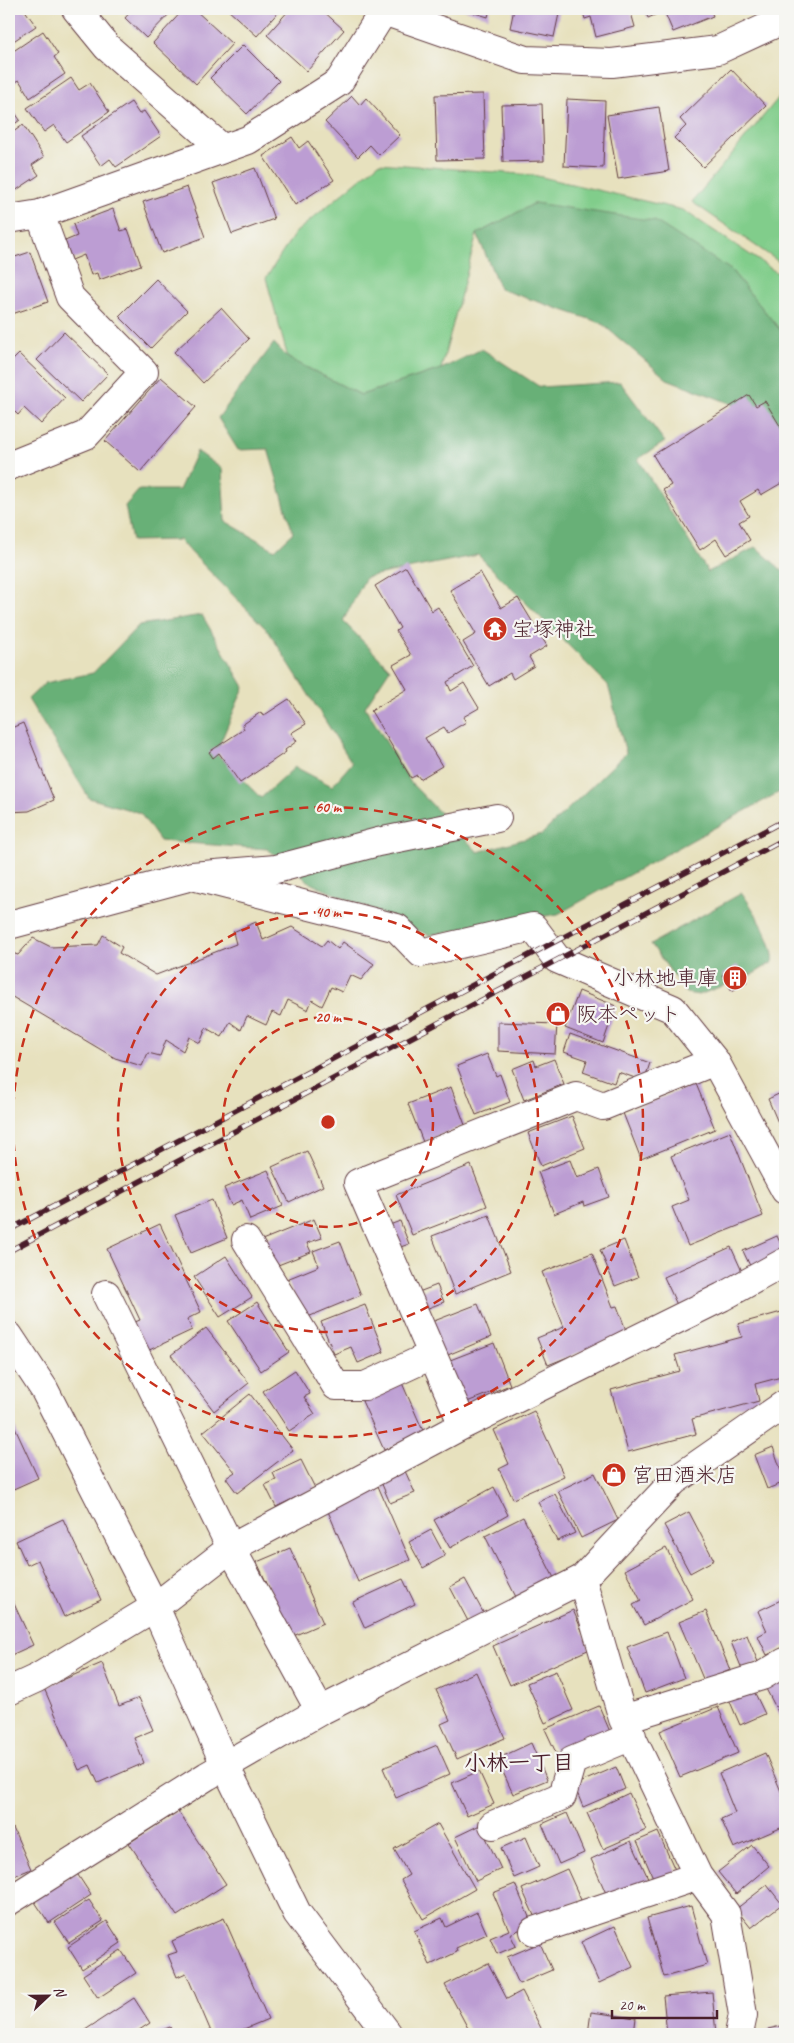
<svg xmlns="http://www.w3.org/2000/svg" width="794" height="2043" font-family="Caveat,'Klee One',sans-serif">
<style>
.green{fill:#81cd8b;stroke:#66765b}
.forest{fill:#68b077;stroke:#596851;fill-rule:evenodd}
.building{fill:#bc9dd3}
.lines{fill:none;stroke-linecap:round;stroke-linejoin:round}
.minor-casing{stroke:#623c41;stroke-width:30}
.minor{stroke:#fff;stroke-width:28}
.rail-casing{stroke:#4a1f2b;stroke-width:5.5}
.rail{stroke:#f6f6f2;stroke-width:4;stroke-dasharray:11;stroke-linecap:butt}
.ring{fill:none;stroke:#c8321e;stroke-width:2.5;stroke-dasharray:9 6}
.labels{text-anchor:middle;stroke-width:4.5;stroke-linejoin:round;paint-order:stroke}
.poi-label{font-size:21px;fill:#4a1f2b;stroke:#f6f6f2;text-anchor:start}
.neighbourhood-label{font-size:22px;font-weight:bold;fill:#4a1f2b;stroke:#f6f6f2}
.centre{fill:#c8321e;stroke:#f6f6f2;stroke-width:2.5}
.ring-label{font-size:15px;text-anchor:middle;font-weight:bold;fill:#c8321e;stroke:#f6f6f2;stroke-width:4.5;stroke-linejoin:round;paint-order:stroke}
</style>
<rect width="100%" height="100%" fill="#f6f6f2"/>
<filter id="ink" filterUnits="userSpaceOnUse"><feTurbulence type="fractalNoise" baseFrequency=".02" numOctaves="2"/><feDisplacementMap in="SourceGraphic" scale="10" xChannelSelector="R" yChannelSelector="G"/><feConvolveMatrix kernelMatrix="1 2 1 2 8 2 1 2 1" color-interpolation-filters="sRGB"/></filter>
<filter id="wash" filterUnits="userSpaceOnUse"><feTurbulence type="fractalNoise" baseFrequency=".0096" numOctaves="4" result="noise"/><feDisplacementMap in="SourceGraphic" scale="20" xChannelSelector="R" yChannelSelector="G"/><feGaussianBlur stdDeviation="1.12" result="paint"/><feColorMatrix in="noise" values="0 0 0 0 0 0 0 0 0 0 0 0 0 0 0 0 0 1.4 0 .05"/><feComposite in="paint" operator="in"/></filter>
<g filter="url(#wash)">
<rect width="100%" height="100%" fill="#e7e1be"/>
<path class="green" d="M785 90V266L692 202Z
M379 163 533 175 683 210 785 278V336L731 270 535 203 477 234 441 369 361 395 288 358 266 278 295 233Z"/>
<path class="forest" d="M535 203 655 221 731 270 785 336V455L772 448 766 417 667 379 601 323 500 289 477 234Z
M274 343 288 358 361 395 441 369 482 349 540 387 620 382 665 442 638 459 708 572 756 547 785 573V789L558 914 429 935 312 884 267 849 160 841 140 813 89 798 28 699 45 683 93 673 139 625 202 615 244 687 216 753 261 798 295 767 332 786 352 763 269 632 179 540 132 541 125 506 139 490H179L197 451 222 469 225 521 275 550 293 533 268 449 238 450 218 418ZM478 555 608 685 626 753 542 834 478 852 411 783 365 707 390 669 343 621 366 577Z
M742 893C752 907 776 945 773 962L755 973 699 995 686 993 651 944Z"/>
<g id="blocks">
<path class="building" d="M9 9H24L36 26 9 44Z
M131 9H174L146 38 125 18 132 10Z
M184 9H194L232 44 196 84 153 43Z
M227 9H281L257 36Z
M290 9H321L344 30 307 71 267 35Z
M462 9H490L488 17Z
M514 9H560L554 37 510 28Z
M582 9H630L635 27 596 37 591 17 585 19Z
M644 9H710L713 16 673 32 664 11 648 18Z
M43 31 58 54 54 57 65 74 30 98 19 80 13 84 9 79V54Z
M243 45 279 81 247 114 210 78Z
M731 69 766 106 703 167 674 138 686 126 680 119Z
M71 78 79 90 90 83 109 112 66 142 54 125 44 132 27 108Z
M483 94 485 159 437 160 435 95Z
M352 96 360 105 366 98 400 135 379 155 370 145 358 157 325 122Z
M567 99 605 101 603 168 564 166Z
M131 102 139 114 144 111 161 136 116 167 110 159 101 166 81 136Z
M9 104 20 120 9 128Z
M542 104 544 161 503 162 501 105Z
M659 107 669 171 618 179 607 115Z
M23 125 44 157 32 165 39 175 9 195V135Z
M292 137 299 148 308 141 334 180 295 205 263 156Z
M255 168 274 219 232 234 213 183Z
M187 187 205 237 162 253 143 202Z
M113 209 121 231 128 229 141 265 99 280 97 273 91 275 84 255 72 260 65 241 77 236 73 224Z
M30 252 48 302 9 315V259Z
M156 279 187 311 151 348 119 316Z
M221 308 249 339 203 383 174 352Z
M64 332 108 374 81 402 37 360Z
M19 354 65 398 41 424 24 408 18 415 9 406V364Z
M161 377 196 407 140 472 105 441Z
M749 395 756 406 765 401 785 434V481L761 495 758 490 740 501 749 516 739 522 750 540 726 555 716 539 700 550 663 490 671 485 653 455Z
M406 567 432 611 438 607 473 666 447 682 451 691 464 683 479 708 463 717 466 722 448 733 444 727 425 738 442 766 420 779 417 775 411 778 371 711 407 689 393 665 411 655 396 631 400 628 375 586Z
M480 572 501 608 518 598 547 646 529 657 534 666 513 679 510 673 489 686 463 642 476 634 450 590Z
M289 699 306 724 291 733 297 741 285 750 286 752 240 783 219 753 213 758 209 752 244 729 242 725 261 712 263 716Z
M23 723 54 800 29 811 9 812V729Z
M256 922 263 940 292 927 322 946 327 940 338 949 343 942 374 964 361 980 350 975 342 992 331 987 322 1006 312 1000 308 1010 288 1000 281 1016 272 1012 266 1025 247 1016 241 1030 230 1022 222 1037 206 1028 200 1043 189 1037 183 1051 166 1040 160 1056 148 1053 142 1066 115 1058 9 995V952L18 955 33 938 51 947 98 945 103 935 122 947 119 953 156 975 236 944 233 932Z
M737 965 747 982 732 991 722 975Z
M579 991 616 1006 603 1043 565 1028Z
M498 1022 557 1024 555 1054 498 1051Z
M570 1034 650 1063 644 1081 618 1072 614 1083 583 1072 587 1060 564 1052Z
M487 1054 496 1076 500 1074 510 1102 476 1115 457 1066Z
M554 1059 564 1084 524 1100 512 1069 534 1060 536 1066Z
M696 1084 715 1129 641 1159 623 1113Z
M451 1087 465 1125 423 1142 408 1104Z
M785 1091V1139L768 1099Z
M572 1116 585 1148 541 1166 528 1133Z
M730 1132 763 1216 688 1246 672 1207 689 1200 671 1156Z
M307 1151 323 1186 289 1202 272 1167Z
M570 1160 577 1178 599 1169 609 1197 584 1206 583 1202 554 1214 538 1172Z
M471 1165 487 1206 412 1235 396 1195Z
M268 1170 283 1206 250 1220 242 1200 231 1205 224 1188Z
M212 1200 227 1238 191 1253 175 1215Z
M489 1215 511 1271 455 1294 432 1236Z
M314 1219 322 1238 307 1243 311 1252 273 1267 262 1240Z
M400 1221 409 1244 395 1249 387 1226Z
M160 1224 201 1312 187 1319 192 1330 143 1353 130 1324 140 1320 107 1249Z
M777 1236 785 1253 753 1272 743 1251Z
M624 1240 638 1277 615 1286 600 1250Z
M340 1241 361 1295 303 1319 287 1279 319 1266 313 1251Z
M731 1247 745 1278 678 1307 664 1277Z
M592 1253 613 1307 617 1306 627 1333 548 1365 537 1338 564 1327 542 1272Z
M226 1256 252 1297 220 1317 194 1277Z
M437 1285 444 1302 423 1310 416 1293Z
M257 1302 289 1352 261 1371 228 1321Z
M478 1304 491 1337 443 1357 429 1323Z
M365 1305 384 1352 358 1363 351 1347 334 1354 321 1322Z
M785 1311V1376L755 1384 759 1401 692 1419 696 1434 628 1452 611 1390 680 1371 675 1355 742 1337 738 1324Z
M206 1328 249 1383 214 1411 171 1355Z
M494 1343 510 1385 462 1404 445 1362Z
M295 1370 310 1394 304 1397 315 1414 289 1431 263 1391Z
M402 1383 424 1433 384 1450 362 1401Z
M250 1394 293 1450 237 1493 226 1478 235 1472 203 1432Z
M534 1411 564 1476 513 1499 499 1469 509 1464 494 1430Z
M15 1428 38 1478 9 1491V1431Z
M773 1447 785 1482 767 1489 754 1455Z
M301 1460 315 1488 276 1507 265 1485 276 1480 273 1473Z
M405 1471 415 1493 390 1503 381 1482Z
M595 1473 618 1520 581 1538 558 1491Z
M378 1486 410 1560 358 1582 327 1509Z
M494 1487 508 1515 450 1548 434 1520Z
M555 1494 575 1533 557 1541 538 1502Z
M689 1512 714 1560 690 1573 664 1525Z
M523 1517 554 1578 516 1597 485 1536Z
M63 1519 101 1600 64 1617 38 1560 27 1565 16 1541Z
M431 1530 445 1556 423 1568 409 1542Z
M290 1548 323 1623 291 1637 257 1562Z
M666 1548 693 1599 644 1625 633 1605 641 1601 625 1570Z
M403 1579 415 1604 365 1628 353 1602Z
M465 1579 484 1614 469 1623 450 1587Z
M9 1593 33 1645 9 1656Z
M785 1598V1647L767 1655 758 1636 767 1631 758 1611Z
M573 1610 590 1649 510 1685 493 1646Z
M706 1611 730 1670 704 1681 679 1622Z
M667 1632 684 1678 645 1693 627 1647Z
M747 1635 758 1662 742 1669 731 1642Z
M102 1663 119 1706 139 1698 153 1730 134 1738 144 1763 98 1783 90 1765 79 1770 44 1688Z
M556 1671 573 1710 545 1723 527 1683Z
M476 1672 505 1738 457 1759 441 1724 450 1720 436 1690Z
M785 1674V1725L764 1685Z
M752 1687 765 1714 740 1725 728 1697Z
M599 1706 611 1734 558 1757 545 1729Z
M718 1707 738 1753 680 1777 660 1731Z
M531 1743 547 1780 513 1794 497 1759Z
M437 1745 450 1774 396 1798 383 1768Z
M765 1753 785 1801V1826L734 1848 721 1819 735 1813 719 1773Z
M616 1767 625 1789 583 1807 574 1785Z
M479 1771 494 1804 467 1816 452 1783Z
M629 1793 646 1830 603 1849 587 1813Z
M178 1811 226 1884 177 1916 129 1843Z
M567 1813 584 1853 559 1864 542 1824Z
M438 1824 475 1889 423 1919 401 1880 409 1875 394 1849Z
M480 1825 501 1869 476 1881 455 1837Z
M13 1828 31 1869 9 1878V1830Z
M658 1832 676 1872 655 1882 637 1841Z
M526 1837 539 1867 514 1878 501 1848Z
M631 1841 649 1880 608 1898 591 1859Z
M752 1845 769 1866 736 1894 718 1872Z
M567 1869 581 1900 536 1920 522 1889Z
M76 1872 91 1895 49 1923 33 1899Z
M515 1884 532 1924 510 1934 516 1946 497 1954 490 1938 509 1930 493 1893Z
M767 1885 782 1904 751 1928 736 1909Z
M89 1900 103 1921 69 1943 55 1922Z
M691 1906 707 1965 664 1977 647 1918Z
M477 1912 487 1934 456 1948 457 1952 430 1965 414 1931 442 1918 446 1927Z
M224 1918 268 2019 232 2034H212L186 1973 177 1977 168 1955 177 1952 172 1941Z
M107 1921 121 1943 82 1969 68 1947Z
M615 1926 633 1967 599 1983 581 1942Z
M540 1943 552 1970 519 1984 507 1957Z
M121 1950 136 1973 98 1998 83 1975Z
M488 1963 507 1999 522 1991 543 2032 538 2034H471L445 1985Z
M712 1992 716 2034H667L663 1996Z
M134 1998 150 2023 133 2034H79Z
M591 2012 636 2018 634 2034H588Z
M785 2025V2034H769L768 2029Z
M170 2027 173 2034H151Z"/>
</g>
</g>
<g filter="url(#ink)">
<use href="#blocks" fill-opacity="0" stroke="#623c41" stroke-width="1"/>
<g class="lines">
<defs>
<path id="minor" d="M76 9 107 47 223 149
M378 9 525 60 612 63 718 50 785 19
M9 219 40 214 248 140 339 82 383 12
M9 466 86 435 144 372 70 297 40 214
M192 876 397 928 421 953 533 927 557 959 673 1009 715 1061 785 1190
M9 925 192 876 276 869 378 842 497 818
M246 1240 336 1386H365L432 1355
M106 1294 231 1548 320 1711
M9 1336 44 1389 155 1607 225 1765 297 1913 388 2034
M463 1425 358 1183 576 1096 603 1106 715 1061
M582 1579 623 1719 698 1876 726 1914 743 2015 739 2034
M9 1691 37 1678 155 1607 231 1548 463 1425 722 1297 785 1262
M623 1719 762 1676 785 1662
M493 1825 562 1796 572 1761 632 1736
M9 1901 207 1776 320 1711 582 1579 674 1481 785 1404
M534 1931 698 1876"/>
</defs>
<use href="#minor" class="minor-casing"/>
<use href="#minor" class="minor"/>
<defs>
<path id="rail" d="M9 1230 785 820
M9 1251 785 839"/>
</defs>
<use href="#rail" class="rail-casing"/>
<use href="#rail" class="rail"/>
</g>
</g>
<g class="ring">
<circle cx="328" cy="1122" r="105"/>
<circle cx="328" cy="1122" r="210"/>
<circle cx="328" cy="1122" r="315"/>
</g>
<defs>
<symbol id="temple-disc" viewBox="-11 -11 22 22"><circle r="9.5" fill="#c8321e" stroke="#f6f6f2"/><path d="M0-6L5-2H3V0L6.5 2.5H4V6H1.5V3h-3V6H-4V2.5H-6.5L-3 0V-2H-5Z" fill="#fff"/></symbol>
<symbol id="building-disc" viewBox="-11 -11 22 22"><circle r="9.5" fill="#c8321e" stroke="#f6f6f2"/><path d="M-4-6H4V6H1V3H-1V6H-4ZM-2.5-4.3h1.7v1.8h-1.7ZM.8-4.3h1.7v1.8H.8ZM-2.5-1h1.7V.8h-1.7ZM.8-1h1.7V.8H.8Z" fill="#fff"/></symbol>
<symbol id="shop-disc" viewBox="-11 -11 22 22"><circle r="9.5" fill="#c8321e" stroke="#f6f6f2"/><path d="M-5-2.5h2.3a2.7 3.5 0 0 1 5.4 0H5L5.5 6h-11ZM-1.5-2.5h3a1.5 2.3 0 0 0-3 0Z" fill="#fff"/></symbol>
</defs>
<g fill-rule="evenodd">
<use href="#temple-disc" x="481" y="615" width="28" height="28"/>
<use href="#building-disc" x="721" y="964" width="28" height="28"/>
<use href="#shop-disc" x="544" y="1000" width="28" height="28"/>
<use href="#shop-disc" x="600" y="1461" width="28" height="28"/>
</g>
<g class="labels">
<g class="poi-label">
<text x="512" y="636">宝塚神社</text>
<text x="718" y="985" text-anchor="end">小林地車庫</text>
<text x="576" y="1021">阪本ペット</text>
<text x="632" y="1482">宮田酒米店</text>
</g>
<g class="neighbourhood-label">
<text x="519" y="1770">小林一丁目</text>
</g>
</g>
<circle cx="328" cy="1122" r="8" class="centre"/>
<g class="ring-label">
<text x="328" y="812">60 m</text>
<text x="328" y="917">40 m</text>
<text x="328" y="1022">20 m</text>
</g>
<rect width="794" height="2043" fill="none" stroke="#f6f6f2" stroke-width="30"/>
<g transform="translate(48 1996) rotate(68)" stroke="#f6f6f2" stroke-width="4" paint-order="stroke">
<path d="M0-4L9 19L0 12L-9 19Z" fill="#4a1f2b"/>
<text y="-8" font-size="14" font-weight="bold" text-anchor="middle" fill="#4a1f2b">N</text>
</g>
<path d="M612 2010v8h105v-8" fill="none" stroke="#4a1f2b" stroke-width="2.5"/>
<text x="619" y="2010" font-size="15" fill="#4a1f2b" stroke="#f6f6f2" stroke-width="4" paint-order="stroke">20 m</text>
</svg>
